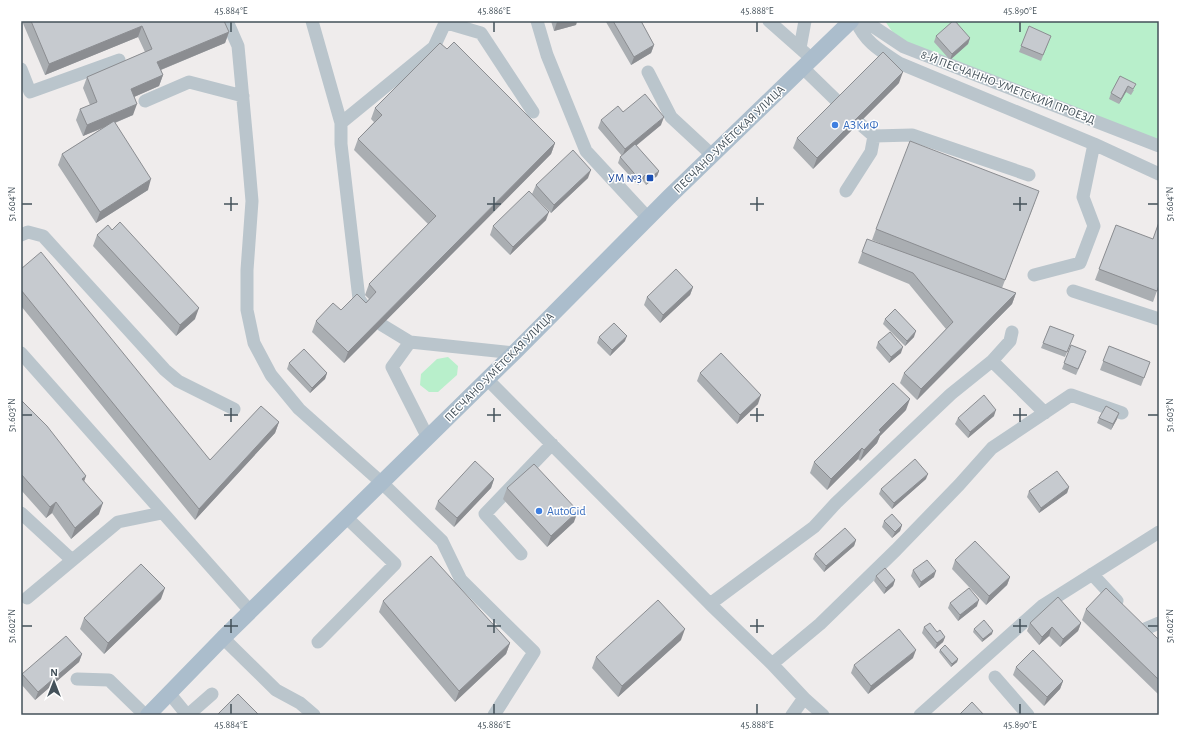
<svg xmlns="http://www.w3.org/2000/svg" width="1180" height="736" font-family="'Alegreya Sans',sans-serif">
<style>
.green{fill:#b8efcb}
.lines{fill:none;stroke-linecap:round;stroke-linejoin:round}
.minor{stroke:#bac5cc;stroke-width:13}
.major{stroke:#abbdcc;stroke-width:16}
.wall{fill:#aaaeb2}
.shaded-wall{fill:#8b8d91}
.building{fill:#c6cacf;stroke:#8b8d91}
.ticks{fill:none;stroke:#44515a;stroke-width:1.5}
.shop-dot{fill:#3f7fe0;stroke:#fff;stroke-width:1.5}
.transit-dot{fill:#1a4fb4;stroke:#fff;stroke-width:1.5}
.labels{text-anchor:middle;stroke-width:3;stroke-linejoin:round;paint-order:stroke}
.street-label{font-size:12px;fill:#44515a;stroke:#fff}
.shop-label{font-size:12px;fill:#366cbe;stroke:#fff;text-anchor:start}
.transit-label{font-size:12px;fill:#164399;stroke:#fff;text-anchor:end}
.neatline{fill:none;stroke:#44515a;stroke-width:1.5}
.ticks-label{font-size:10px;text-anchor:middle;fill:#44515a}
</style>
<rect width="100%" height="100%" fill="#efecec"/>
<path class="green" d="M885 21H1159V150L906 52Z
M448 357 458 366 457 375 438 392H429L420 385 421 374 437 359Z"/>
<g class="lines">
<path class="minor" d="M227 21 238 46 247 143 252 201 247 270V310L254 343 271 375 299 409 382 483 442 541 461 580 534 652 494 715
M312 21 341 123
M537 21 547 55 586 151 648 218
M769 21 812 59
M856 21C866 43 879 50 899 63L1094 144 1159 174
M861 21 874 27 904 47 1159 146
M447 23 481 33 533 112
M800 48 805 21
M803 68 839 103
M21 69 30 92 119 60
M648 72 671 117 712 155
M145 101 189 82 243 96
M859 123 874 136 912 135 1029 175
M846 191 871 152 874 136
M21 235 28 232 43 236 165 370 178 381 234 409
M1034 275 1080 263 1094 226 1083 197 1094 144
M1073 291 1159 319
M366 309 359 299 341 144V123L434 47 446 21
M382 325 410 342
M1012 332 1010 341 992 361 1045 413
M21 353 251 612
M487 379 710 604
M428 438 392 367 410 342 514 353
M21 513 72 560
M521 554 485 514 552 444
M1092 574 1117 601
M27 598 118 522 162 513
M1145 629 1159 623
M223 638 276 690 300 703 314 715
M318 642 395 564 347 518
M772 664 710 604 814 527 836 503 951 394 992 361
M995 677 1028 715
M77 679 109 680 145 715
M170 694 187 715
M804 698 772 664 820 624 896 550 959 485 992 448 1071 395 1122 413
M188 715 212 694
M792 715 804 698 823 715
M920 715 1042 606 1159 532"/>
<path class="major" d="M148 715 223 638 514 353 669 197 851 21"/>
</g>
<path class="wall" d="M22 21H224L229 32 225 43 161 70 163 75 159 86 134 97 133 115 115 123 148 190 96 223 58 165 62 154 103 128 83 136 76 120 80 109 90 105 83 88 87 77 145 52 138 37 45 75Z
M551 21H577L576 25 554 31Z
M607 21H641L654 45 651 53 631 65 606 22Z
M1029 26 1049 41 1041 61 1019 52Z
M936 36 970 38 968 44 950 60 934 42Z
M447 49 555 143 551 154 344 363 312 332 316 321 341 310 366 303 369 299 365 295 369 284 428 224 354 150 358 139 374 122 371 119 375 108Z
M1120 76 1134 90 1131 95 1126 92 1119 104 1109 99 1111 93Z
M899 83 813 169 793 148 797 138Z
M623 112 661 125 636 146 659 171 657 176 646 185 643 181 638 185 618 163 620 157 622 156 598 128 601 120Z
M588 178 551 213 532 194 536 185Z
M1035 202 1002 288 1016 293 1012 304 917 400 900 383 904 373 946 329 909 284 858 263 867 239 889 247 872 240 876 229Z
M546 220 510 255 490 235 493 226Z
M1116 225 1159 285 1153 302 1095 280Z
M97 235 195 319 176 336 93 246Z
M21 269 210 460 279 422 275 433 195 520 21 306Z
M693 287 690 295 660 323 644 305 647 297Z
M885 319 914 337 905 346 883 324Z
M1050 326 1074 335 1065 357 1041 348Z
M599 337 625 341 610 356 597 343Z
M878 342 901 353 889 363 876 348Z
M1071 345 1084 357 1076 375 1062 369Z
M1109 346 1150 362 1141 386 1100 370Z
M289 363 327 373 325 379 310 393 287 369Z
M700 373 758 404 737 424 697 381Z
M21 400 86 476 84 481 99 514 71 539 52 513 46 518 21 490Z
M906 410 880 436 877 443 860 461 858 459 827 490 810 473 814 462Z
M994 416 968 438 955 424 958 418Z
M1099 418 1117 419 1111 430 1097 423Z
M494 479 491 488 454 527 435 509 438 501Z
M926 479 892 509 879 494 881 489Z
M1069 487 1067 493 1039 513 1027 497 1029 491Z
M507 488 574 522 547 547 503 499Z
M884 521 902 525 900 531 892 538 882 527Z
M856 540 854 546 824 572 813 559 815 554Z
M955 560 1010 577 1007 585 986 605 952 569Z
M913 570 934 577 919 588 911 576Z
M876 576 895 580 893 586 884 594 874 581Z
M161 599 104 654 80 629 84 618Z
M383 601 510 643 506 654 455 702 379 612Z
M950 603 977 606 958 621 948 608Z
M1086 609 1159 640V695L1082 620Z
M1030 623H1081L1078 631 1060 647 1049 636 1039 645 1027 631Z
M924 627 937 632 945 637 943 642 935 649 922 633Z
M974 629 992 634 982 642 973 632Z
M681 640 618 697 592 668 596 657Z
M940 650 958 659 957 662 951 667 939 652Z
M82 654 79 662 35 700 21 684V677L22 674Z
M913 658 868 694 851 673 854 665Z
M1016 667 1063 681 1060 689 1044 706 1013 675Z"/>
<path class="shaded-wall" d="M562 21H577L576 25 554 31 557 22Z
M142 26 138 37 45 75 49 64Z
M229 32 225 43 153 73 157 62Z
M970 38 968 44 950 60 952 54Z
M654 45 651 53 631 65 634 57Z
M903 72 899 83 813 169 817 158Z
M163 75 159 86 127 100 131 89Z
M1128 86 1126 92 1119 104 1121 99Z
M137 104 133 115 83 136 87 125Z
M664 117 661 125 622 157 625 149Z
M555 143 551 154 344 363 348 352Z
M591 170 588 178 551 213 554 205Z
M659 171 657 176 646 185 649 179Z
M645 175 643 181 638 185 640 180Z
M151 179 148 190 96 223 100 212Z
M549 212 546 220 510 255 513 247Z
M693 287 690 295 660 323 663 315Z
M1016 293 1012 304 917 400 921 389Z
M199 308 195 319 176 336 180 325Z
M916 331 914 337 905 346 907 341Z
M627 336 625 341 610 356 612 350Z
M903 347 901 353 889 363 891 357Z
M327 373 325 379 310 393 312 388Z
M761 395 758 404 737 424 740 415Z
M910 399 906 410 880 436 877 443 860 461 864 450 879 430Z
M996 410 994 416 968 438 970 432Z
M1119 413 1117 419 1111 430 1113 424Z
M279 422 275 433 195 520 199 509Z
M862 448 858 459 827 490 831 479Z
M928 474 926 479 892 509 894 503Z
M86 476 82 487V479Z
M494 479 491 488 454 527 457 518Z
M1069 487 1067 493 1039 513 1041 508Z
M56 502 52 513 46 518 50 507Z
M103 503 99 514 71 539 75 528Z
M578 511 574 522 547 547 551 536Z
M902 525 900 531 892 538 895 532Z
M856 540 854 546 824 572 826 566Z
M936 571 934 577 919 588 921 582Z
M1010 577 1007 585 986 605 989 596Z
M895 580 893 586 884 594 886 588Z
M165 588 161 599 104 654 108 643Z
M979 600 977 606 958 621 960 615Z
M1081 623 1078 631 1060 647 1063 639Z
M1052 627 1049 636 1039 645 1042 637Z
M685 629 681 640 618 697 622 686Z
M993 631 992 634 982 642 983 639Z
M945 637 943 642 935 649 937 643Z
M510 643 506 654 455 702 459 691Z
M916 650 913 658 868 694 871 686Z
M82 654 79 662 35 700 38 692Z
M958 659 957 662 951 667 952 664Z
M1063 681 1060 689 1044 706 1047 697Z"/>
<path class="building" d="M31 21H224L229 32 157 62 163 75 131 89 137 104 87 125 80 109 97 102 87 77 152 49 142 26 49 64Z
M613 21H641L654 45 634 57Z
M953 21H955L970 38 952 54 936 36Z
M1029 26 1051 36 1043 55 1021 46Z
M454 42 555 143 348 352 316 321 333 303 341 310 357 294 366 303 376 292 369 284 436 216 358 139 382 115 375 108 440 43 447 49Z
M883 52 903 72 817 158 797 138Z
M1120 76 1136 84 1133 89 1128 86 1121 99 1111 93Z
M645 94 664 117 625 149 601 120 618 106 623 112Z
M114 121 151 179 100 212 62 154Z
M910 141 1039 191 1005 280 876 229Z
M635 144 659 171 649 179 645 175 640 180 620 157Z
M573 150 591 170 554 205 536 185Z
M529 191 549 212 513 247 493 226Z
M120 222 199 308 180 325 97 235 108 225 112 230Z
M1159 222V285L1157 291 1099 269 1116 225 1153 239Z
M867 239 1016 293 921 389 904 373 953 322 913 273 862 252Z
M41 252 210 460 261 406 279 422 199 509 21 290V269Z
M676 269 693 287 663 315 647 297Z
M895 309 916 331 907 341 885 319Z
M614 323 627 336 612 350 599 337Z
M1050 326 1074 335 1067 352 1043 343Z
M890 332 903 347 891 357 878 342Z
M1071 345 1086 351 1078 369 1064 363Z
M1109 346 1150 362 1144 378 1103 361Z
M304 349 327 373 312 388 289 363Z
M721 353 761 395 740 415 700 373Z
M893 383 910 399 879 430 881 432 864 450 862 448 831 479 814 462Z
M984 395 996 410 970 432 958 418Z
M21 400 47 426 86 476 82 479 103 503 75 528 56 502 50 507 21 474Z
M1106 406 1119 413 1113 424 1099 418Z
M915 459 928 474 894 503 881 489Z
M475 461 494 479 457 518 438 501Z
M534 464 578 511 551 536 507 488Z
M1057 471 1069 487 1041 508 1029 491Z
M892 514 902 525 895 532 884 521Z
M845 528 856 540 826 566 815 554Z
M975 541 1010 577 989 596 955 560Z
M431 556 510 643 459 691 383 601Z
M927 560 936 571 921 582 913 570Z
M141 564 165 588 108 643 84 618Z
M885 568 895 580 886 588 876 576Z
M969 588 979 600 960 615 950 603Z
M1106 588 1159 640V680L1086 609Z
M1058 597 1081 623 1063 639 1052 627 1042 637 1030 623Z
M658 600 685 629 622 686 596 657Z
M984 620 993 631 983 639 974 629Z
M930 623 937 632 940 630 945 637 937 643 924 627Z
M899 629 916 650 871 686 854 665Z
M66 636 82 654 38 692 22 674Z
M945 645 958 659 952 664 940 650Z
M1033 650 1063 681 1047 697 1016 667Z
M238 694 259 715H217Z
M972 702 984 715H959Z"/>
<path class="ticks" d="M231 22V32M494 22V32M757 22V32M1020 22V32M231 197V211M494 197V211M757 197V211M1020 197V211M22 204H32M224 204H238M487 204H501M750 204H764M1013 204H1027M1148 204H1158M231 408V422M494 408V422M757 408V422M1020 408V422M22 415H32M224 415H238M487 415H501M750 415H764M1013 415H1027M1148 415H1158M231 619V633M494 619V633M757 619V633M1020 619V633M22 626H32M224 626H238M487 626H501M750 626H764M1013 626H1027M1148 626H1158M231 704V714M494 704V714M757 704V714M1020 704V714"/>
<g class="shop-dot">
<circle cx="835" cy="125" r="4"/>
<circle cx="539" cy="511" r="4"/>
</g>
<rect class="transit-dot" x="646" y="174" width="8" height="8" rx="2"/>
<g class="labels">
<g class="street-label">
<text transform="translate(1008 87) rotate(21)" y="4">8-Й ПЕСЧАННО-УМЕТСКИЙ ПРОЕЗД</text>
<text transform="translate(729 139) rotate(-44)" y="4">ПЕСЧАНО-УМЁТСКАЯ УЛИЦА</text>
<text transform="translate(499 367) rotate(-45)" y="4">ПЕСЧАНО-УМЁТСКАЯ УЛИЦА</text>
</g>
<g class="shop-label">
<text x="843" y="129">АЗКиФ</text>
<text x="547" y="515">AutoGid</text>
</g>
<g class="transit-label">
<text x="642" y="182">УМ №3</text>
</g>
</g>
<rect width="1180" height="736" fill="none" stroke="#ffffff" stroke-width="44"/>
<g transform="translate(54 682)" stroke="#ffffff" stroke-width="3" paint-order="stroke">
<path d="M0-3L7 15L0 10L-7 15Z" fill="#44515a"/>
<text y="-6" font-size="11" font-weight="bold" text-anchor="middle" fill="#44515a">N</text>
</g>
<rect x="22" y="22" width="1136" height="692" class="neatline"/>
<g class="ticks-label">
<text x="231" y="14">45.884°E</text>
<text x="494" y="14">45.886°E</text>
<text x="757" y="14">45.888°E</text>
<text x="1020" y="14">45.890°E</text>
<text transform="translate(11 204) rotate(-90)" y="4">51.604°N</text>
<text transform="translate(1169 204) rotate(-90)" y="4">51.604°N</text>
<text transform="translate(11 415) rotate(-90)" y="4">51.603°N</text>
<text transform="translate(1169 415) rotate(-90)" y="4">51.603°N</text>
<text transform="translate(11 626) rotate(-90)" y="4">51.602°N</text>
<text transform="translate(1169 626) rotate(-90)" y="4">51.602°N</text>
<text x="231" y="728">45.884°E</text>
<text x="494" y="728">45.886°E</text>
<text x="757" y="728">45.888°E</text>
<text x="1020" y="728">45.890°E</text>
</g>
</svg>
